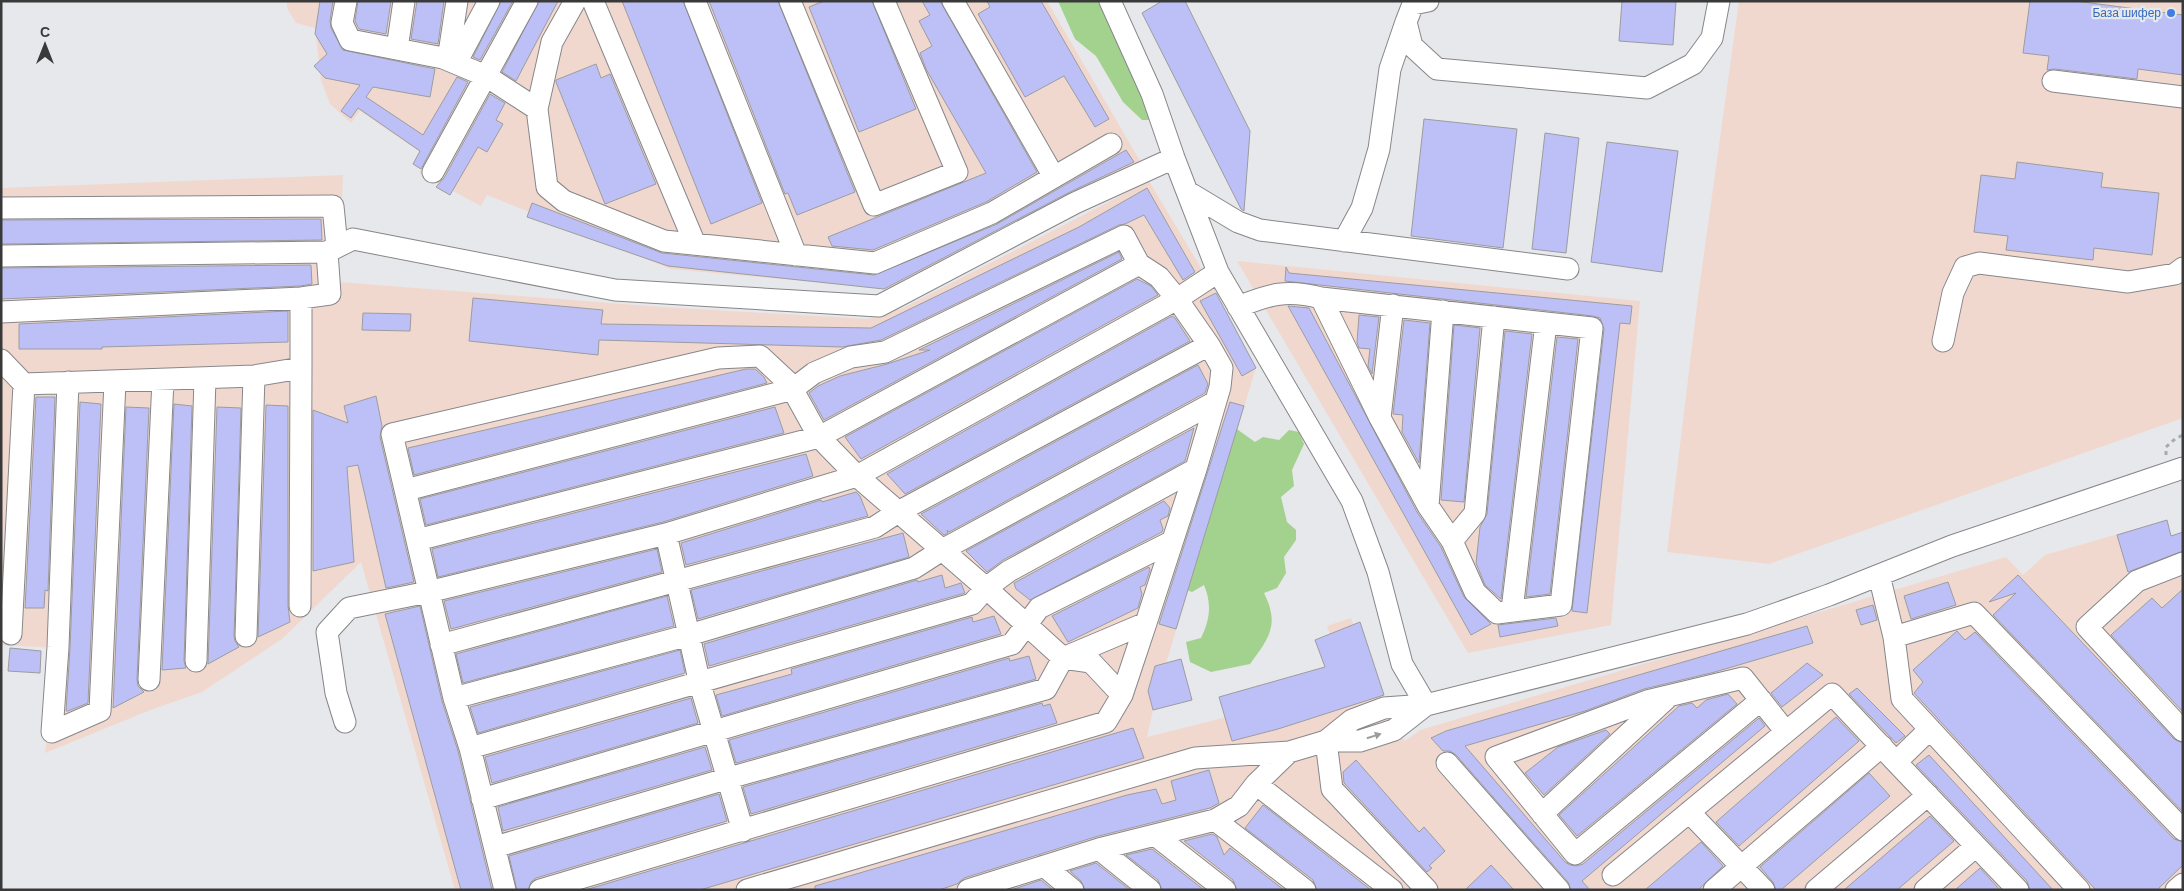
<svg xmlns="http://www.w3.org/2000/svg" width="2184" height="891" font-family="Barlow,sans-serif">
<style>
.industrial{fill:#f1d8cf}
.green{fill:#a2d28d}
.building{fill:#bdc0f7;stroke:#9c9c9f}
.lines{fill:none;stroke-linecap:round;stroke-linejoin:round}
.minor-casing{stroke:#87878a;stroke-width:23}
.path{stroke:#a9aaac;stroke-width:3;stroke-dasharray:4 4;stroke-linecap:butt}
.minor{stroke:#fff;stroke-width:21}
.oneway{fill:#9c9c9c}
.shop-dot{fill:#3f7fe0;stroke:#e7e8eb;stroke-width:2}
.labels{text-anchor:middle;stroke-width:4.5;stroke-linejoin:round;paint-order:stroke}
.shop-label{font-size:12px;fill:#366cbe;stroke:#e7e8eb;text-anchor:end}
</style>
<rect width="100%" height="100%" fill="#e7e8eb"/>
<path class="industrial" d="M287 1H1047L1140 161 901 290 671 269 487 195 481 206 419 173 427 157 360 111 351 123 330 104 321 80 315 28 296 23 287 8Z
M1739 1H2183V418L1769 564 1667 552 1698 297Z
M343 175 338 282 662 307 867 319 903 308 1149 181 1216 293 1256 368 1157 693 1147 737 1259 709 1256 685 1266 684 1339 662 1327 626 1351 618 1391 725 1405 741 1420 730 2006 557 2023 575 2045 555 2167 520 2171 536 2183 532V890H455L361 562 282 639 202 692 148 711 45 753 58 648 1 645V188Z
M1237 261 1640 301 1611 625 1468 653Z"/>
<path class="green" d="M1058 1H1104L1142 95 1149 120H1142L1123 102 1096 56 1075 39Z
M1234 427 1255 442 1263 437 1279 440 1289 430 1299 432 1304 444 1292 470 1294 486 1281 497 1287 522 1296 530V540L1284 557 1286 573 1277 588 1264 593C1280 625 1269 638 1250 664L1211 672 1190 662 1186 642 1201 638C1210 620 1212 604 1204 585L1192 592 1179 587Z"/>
<path class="building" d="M320 1H333L330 21 331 28 343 50 435 69 430 97 373 87 366 97 423 135 457 77 468 82 421 169 413 164 420 151 358 108 351 118 341 111 360 85 325 78 314 66 327 54 315 34Z
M358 1H391L386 34 359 29 355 21Z
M417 1H444L438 44 411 39Z
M501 1H513L480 60 473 57Z
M539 1H558L516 81 502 72Z
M622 1H683L762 203 711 224Z
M709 1H778L855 192 797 215 788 193 785 194Z
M824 1H872L916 109 859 132 809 7Z
M922 1H940L1037 172 986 202 873 250 832 246 828 237 986 173 926 69 920 53 932 46 919 21 930 15Z
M987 1H1041L1109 119 1095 127 1064 76 1025 97 978 14 990 7Z
M1162 1H1185L1250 131 1244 211 1241 209 1142 13Z
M1622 1H1676L1673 45 1619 41Z
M2030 1H2075L2183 15V75L2138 69 2137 79 2055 69 2047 70 2049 56 2023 53Z
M596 64 601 78 610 74 656 184 605 204 556 82V80Z
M490 94 505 103 496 120 503 124 487 152 478 147 450 195 436 187 444 178Z
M1424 119 1517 129 1503 248 1411 236Z
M1545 133 1579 138 1566 253 1532 249Z
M1607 142 1678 151 1662 272 1591 262Z
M1126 150 1134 162 1070 192 884 289 668 266 527 217 532 203 662 253 874 275 997 224Z
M2017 162 2103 173 2101 187 2159 193 2152 255 2094 248 2093 260 2006 250 2008 236 1974 232 1981 175 2015 179Z
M1147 188 1195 272 1183 280 1144 215 1125 224 1119 225 881 340 842 347 599 340 598 355 469 341 473 298 603 310 601 324 871 328 1079 227Z
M321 219 322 240 1 244V220Z
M1119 252 1122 259 824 420 809 393 818 386 840 376 887 364 930 350H919Z
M311 265 312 284 300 286 1 299V268Z
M1286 267 1289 273 1632 306 1630 324 1620 323 1587 613 1572 611 1604 329 1600 318 1593 316 1285 281Z
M1137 279 1151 286 1158 295 861 459 845 437Z
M1216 293 1256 368 1242 376 1200 301Z
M1288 306 1309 308 1417 512 1441 547 1464 597 1491 624 1471 635Z
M288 311V342L102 347V349H19V324Z
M363 313 411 314 410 331 362 330Z
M1359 315 1379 317 1372 374 1368 366 1370 349 1359 348 1357 342Z
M1172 316 1175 318 1190 341 905 494 887 474Z
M1404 320 1430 323 1419 463 1402 432 1403 415 1393 414Z
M1454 325 1480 328 1464 502 1441 500Z
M1505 331 1532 334 1501 599 1485 585 1476 563 1480 527 1487 514Z
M1557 337 1578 339 1550 594 1526 597Z
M1198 365 1208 384 1205 393 949 532 947 530 948 533 944 535 921 514Z
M746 369H755L764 377 767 383 414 475 408 448Z
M376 396 382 426 380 437 414 582 386 588 358 465 347 467 354 562 313 571V410L348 423 344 406Z
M36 397H55L48 591 45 590 44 608H25Z
M80 402 101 404 88 703 68 711H66L70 648Z
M1230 402 1244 406 1176 629 1159 624Z
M174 404 192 406 184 661 186 668 162 670Z
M266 405 288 406V606L290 622 258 637Z
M126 407 149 408 137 679 138 686 144 692 113 708Z
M217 407 241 408 234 636 235 641 239 647 208 664Z
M775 407 784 433 426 525 420 499Z
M1194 428 1185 461 1003 560 987 572 966 551Z
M806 454 813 476 663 522 438 577 432 549Z
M856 492 860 496 868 516 686 565 681 543 821 500 822 502Z
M1164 501 1170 508 1168 516 1160 520 1163 529 1162 532 1030 600 1016 589 1014 583 1016 582Z
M2167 520 2171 536 2183 532V551L2128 572 2117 535Z
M903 533 909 557 698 619 691 590Z
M657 549 662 572 451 629 444 601Z
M1149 567 1150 570 1145 585 1140 587 1142 594 1138 608 1068 642 1052 616Z
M942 575 945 588 961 583 965 593 709 666 704 644 917 580 918 582Z
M2018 575 2174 739 2183 743V812L1993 615 2016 593 1989 602Z
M1948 582 1956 605 1911 619 1904 596Z
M2183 589V712L2111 635 2152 598 2162 608Z
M667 596 674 626 463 683 456 654Z
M1873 605 1877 620 1861 625 1856 610Z
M420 606 442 701 458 751 492 890H461L385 614Z
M994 616 1001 634 722 716 716 695 792 674 791 669 972 617 973 622Z
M1556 618 1558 626 1500 637 1498 625Z
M1360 622 1384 695 1278 729 1232 741 1219 697 1325 667 1315 640Z
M1807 626 1813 643 1715 672 1644 689 1585 711 1465 746 1565 862 1570 865 1577 866 1583 864 1759 718 1765 726 1582 881 1590 890H1571L1568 882 1456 755 1450 751H1443L1431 738 1446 731Z
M1957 631 1965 640 1975 632 2174 839 2183 842V865L2157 890H2096L1914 693 1923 682 1913 670Z
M10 648 41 651 40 673 8 671Z
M680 650 685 673 478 733 470 707Z
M1029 656 1036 679 736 763 729 740 1009 658 1010 661Z
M1181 659 1192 700 1153 710 1148 691 1155 666Z
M1807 663 1823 675 1782 707 1771 693Z
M1857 688 1905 736 1896 743 1849 694Z
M1728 694 1737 704 1577 836 1559 815 1679 706 1692 703 1697 708 1706 700Z
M691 698 698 723 492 783 485 757Z
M1042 703 1043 706 1050 704 1057 723 751 814 743 787Z
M1836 717 1859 741 1739 846 1716 822Z
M1133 728 1144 758 700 890H585Z
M1606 730 1610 734 1544 795 1525 773 1558 747Z
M705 747 712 770 503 831 498 807Z
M1929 755 2053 890H2030L2027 881 1916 765Z
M1356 760 1419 832 1424 827 1445 851 1429 866 1432 868 1427 872 1344 783 1343 772Z
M1209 770 1219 803 1210 808 1095 837 964 878 957 884 939 890H815V886L1127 795 1156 789 1162 804 1176 800 1171 781Z
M1869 773 1890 796 1781 890H1776L1773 882 1760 867Z
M719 794 727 821 536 878 531 882 528 890H517L509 856Z
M1263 805 1371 890H1317L1313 880 1245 828Z
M1930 816 1954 841 1897 890H1844Z
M1212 834 1217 837 1224 855 1230 848 1284 890H1237L1233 880 1184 841Z
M1701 842 1723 866 1698 890H1645Z
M1152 849 1204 890H1162L1158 880 1126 855Z
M1096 863 1130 890H1085L1081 881 1070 871Z
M1491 865 1514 890H1465Z
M1980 868 2000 890H1955Z
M1041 880 1053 890H1011Z"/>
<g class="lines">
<defs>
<path id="minor" d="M346 1 342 23 350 40 443 58 486 76 537 109
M575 1 552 42 537 109 547 187 564 201 664 241 875 263 992 213 1111 144
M593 1 695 244
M695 1 796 255
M790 1 874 205 957 172 884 1
M953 1 1054 177
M1110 1 1152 94 1174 158 1218 272 1352 501 1378 572 1402 664 1426 705 1747 624 1829 595 1952 546 2183 468
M1428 1 1413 4 1406 22 1412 46 1437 69 1647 88 1693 64 1712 38 1719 1
M397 49 404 1
M448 60 457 1
M456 63 489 1
M2053 81 2183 97
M433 172 527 1
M1188 192 1238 222 1260 230 1568 269
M1 208 333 206 337 247
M1344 241 1362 208 1379 149 1390 69 1406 22
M1 256 327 252 353 239 615 290 879 306 1075 203 1174 158
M1238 307C1270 294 1287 289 1321 298L1592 328 1561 605 1497 613 1475 592 1452 541 1428 506 1380 418 1321 298
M1 312 301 298 330 294 327 252
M1943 341 1953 293 1965 267 1979 263 2128 282 2175 274 2183 268
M1 360 24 384 254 376 301 368V298
M68 382 58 647 52 732 100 711 115 382
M1380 418 1393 305
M406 490 793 389 814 373 851 357 885 352 1124 236 1139 264 1159 277 1177 299 1209 345 1222 368 1220 387 1196 469 1146 623 1122 695 1106 722 540 890
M1428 506 1443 311
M666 534 700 684 743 831
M417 540 819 437 1139 264
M1452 541 1475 513 1494 317
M2183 563 2137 581 2087 627 2183 731
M1879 575 1894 637 1902 699 2079 890
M300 606 301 368
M1512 610 1546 323
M11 634 24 384
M246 636 254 376
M1894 637 1974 613 2183 830
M441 645 875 527 898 512 1209 345
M196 661 205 379
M149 680 163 380
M454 698 689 635 914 568 942 550 1215 402
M1761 700 1575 854 1496 757 1647 701 1743 678 1786 732
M345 722 336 693 327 632 349 608 428 592 666 534 857 476 1177 299 1218 272
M1930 729 1896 762 2018 890
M1326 741 1332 789 1427 890
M1326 741 1352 720 1384 708 1426 705
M470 748 972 604 986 588 1009 571 1196 469
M1447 763 1559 890
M1256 784 1392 890
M482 799 1012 644 1039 608 1171 542
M1689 812 1764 890
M1542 814 1667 698
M1215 820 1305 890
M1155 835 1225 890
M495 847 729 778 1046 689 1063 658 1146 623
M1099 849 1150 890
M1044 866 1073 890
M1613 875 1832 694 1896 762
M505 890 470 748 454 698 392 434 718 358 760 356 789 383 819 437 857 476 986 588 1063 658 1091 662 1122 695
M747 890 1195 758 1289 752
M968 890 1099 849 1215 820 1239 806 1256 784 1289 752 1326 741H1360L1385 733 1394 730 1426 705
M1714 890 1882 746
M1816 890 1928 795
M1925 890 1976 846
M2176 890 2183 884"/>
</defs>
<use href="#minor" class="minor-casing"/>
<path class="path" d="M2166 455V447L2175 439 2183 435"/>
<use href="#minor" class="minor"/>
</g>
<defs><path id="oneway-solid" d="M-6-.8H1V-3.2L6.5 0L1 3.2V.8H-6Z" transform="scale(1.25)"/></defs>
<use class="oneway" href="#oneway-solid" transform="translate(1374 736) rotate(-17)"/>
<circle class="shop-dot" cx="2171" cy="13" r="5"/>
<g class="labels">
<g class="shop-label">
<text x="2161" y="17">База шифер</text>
</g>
</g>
<rect width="2184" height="891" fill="none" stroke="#39393a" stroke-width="5"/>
<g transform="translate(45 45)" stroke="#e7e8eb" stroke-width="4" paint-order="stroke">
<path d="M0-4L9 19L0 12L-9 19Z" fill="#39393a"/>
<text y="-8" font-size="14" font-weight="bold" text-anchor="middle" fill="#39393a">С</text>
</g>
</svg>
